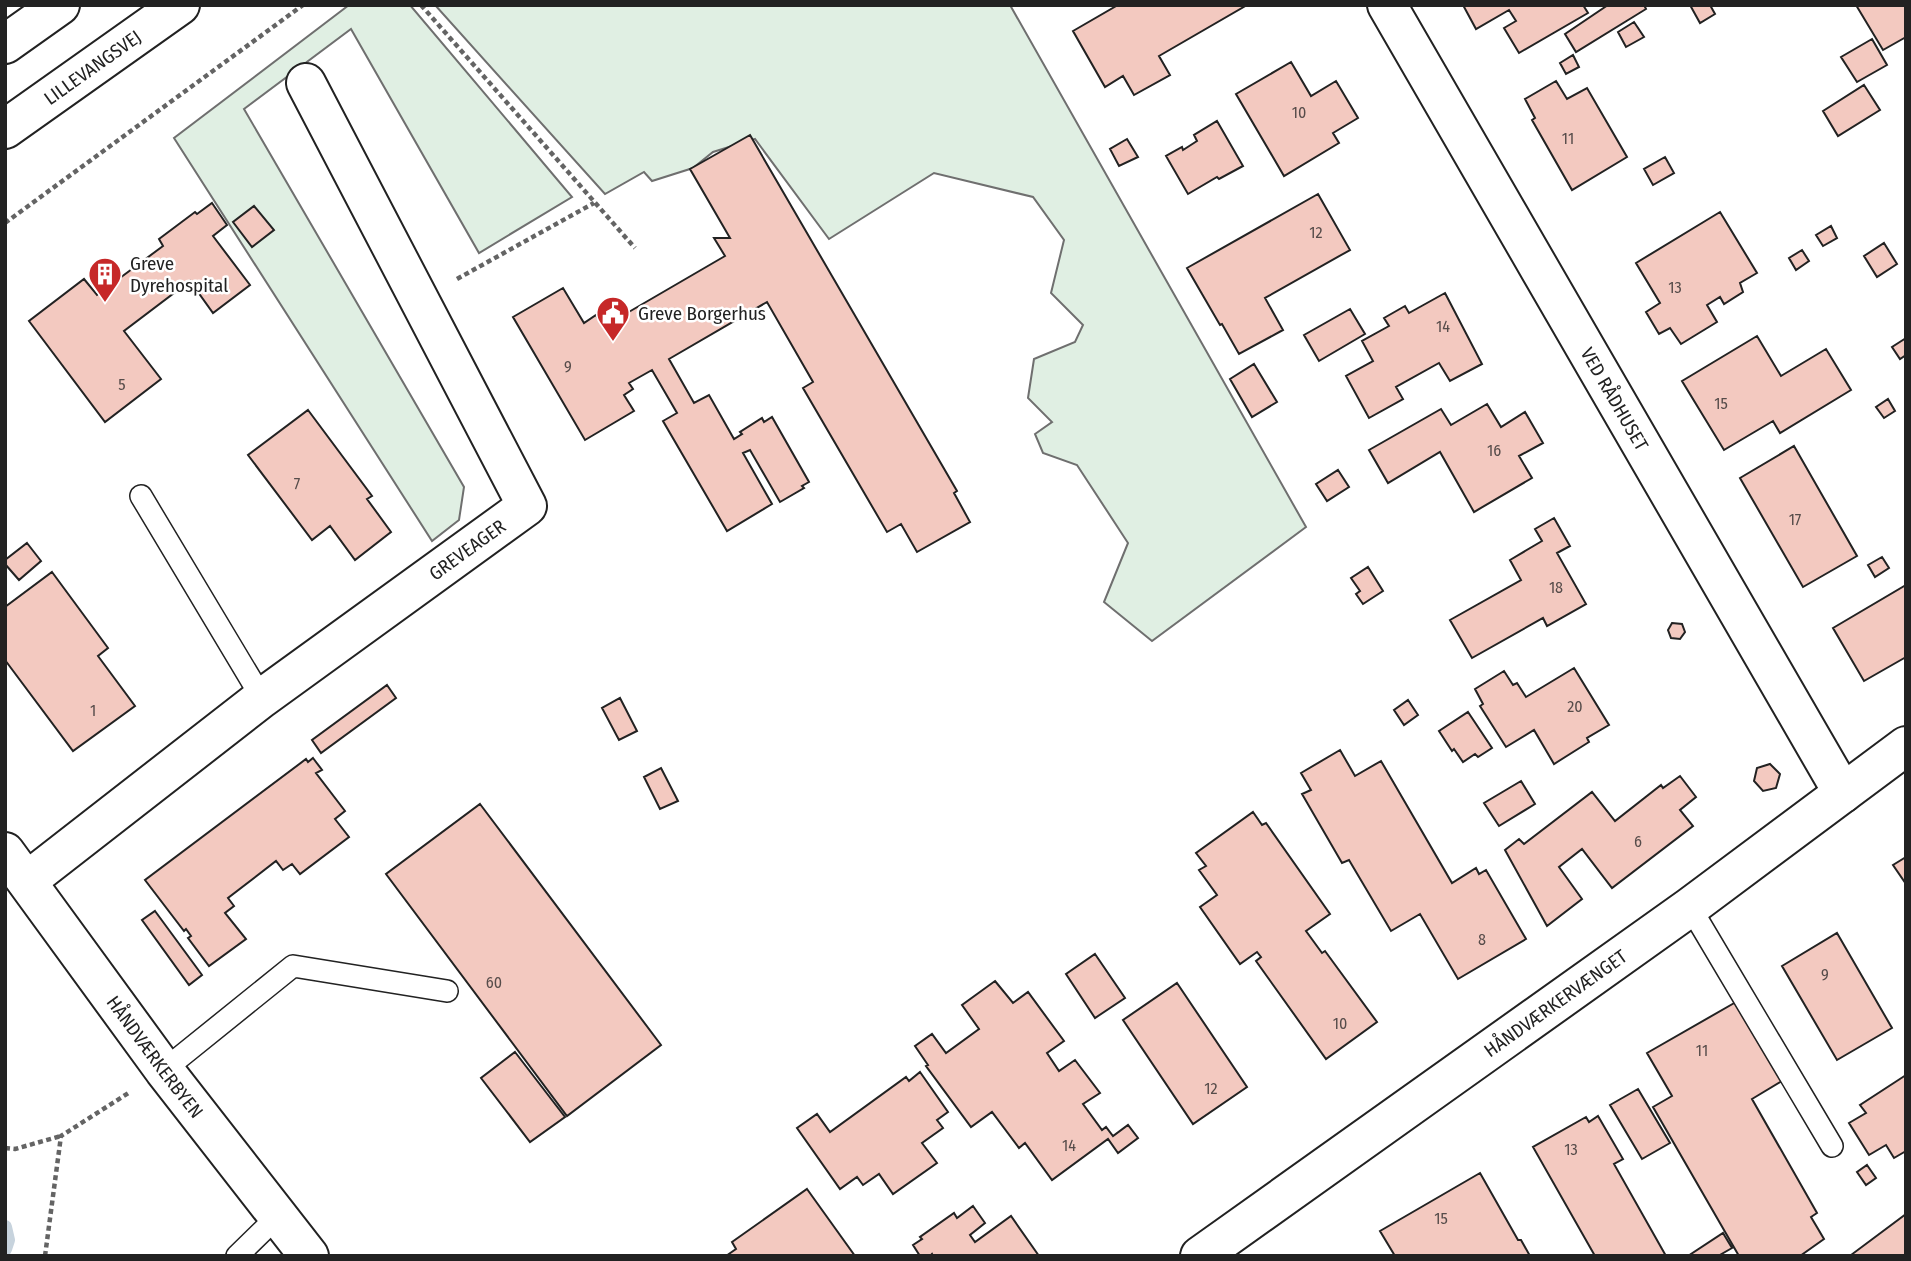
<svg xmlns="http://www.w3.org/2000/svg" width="1911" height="1261" font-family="'Fira Sans Condensed',sans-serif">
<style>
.green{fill:#e0efe3;stroke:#6f6f6f;stroke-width:2}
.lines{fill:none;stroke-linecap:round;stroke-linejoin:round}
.stream{stroke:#c7d3dd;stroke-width:14}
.building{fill:#f3c9c0;stroke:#222;stroke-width:2}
.lane-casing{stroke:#222;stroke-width:24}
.street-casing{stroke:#222;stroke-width:42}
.secondary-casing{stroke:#222;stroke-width:42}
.path{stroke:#646464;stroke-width:4.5;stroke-dasharray:5 3.5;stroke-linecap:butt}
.lane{stroke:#fff;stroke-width:21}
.street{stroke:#fff;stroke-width:38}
.secondary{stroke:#fff;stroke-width:38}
.labels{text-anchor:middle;stroke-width:5;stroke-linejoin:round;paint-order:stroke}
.number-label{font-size:16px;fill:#564c4a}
.street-label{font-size:19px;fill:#222;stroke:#fff}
.poi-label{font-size:19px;fill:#222;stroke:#fff;text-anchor:start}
</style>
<rect width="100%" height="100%" fill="#fff"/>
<path class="green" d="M349 5H410L572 197 479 253 351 29 244 109 464 487 459 520 432 541 174 138Z
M435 5H1010L1306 527 1152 641 1104 602 1128 543 1077 465 1043 453 1035 434 1052 422 1028 398 1034 359 1075 342 1083 325 1051 293 1064 240 1033 197 934 173 829 239 755 139 713 152 693 168 652 181 644 172 605 194Z"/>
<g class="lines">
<path class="stream" d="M5 1227 8 1240 5 1249"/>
</g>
<path class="building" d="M1118 5H1247L1159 56 1170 75 1134 95 1123 76 1105 87 1073 31Z
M1463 5H1583L1588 13 1519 53 1504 28 1516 21 1509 10 1476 29Z
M1608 5H1647L1645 7 1646 9 1576 52 1565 34Z
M1690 5H1710L1715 14 1700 23Z
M1856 5H1906V37L1883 50Z
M1634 22 1644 37 1626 47 1618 32Z
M1872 39 1887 65 1857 82 1841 57Z
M1573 55 1579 67 1566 74 1560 63Z
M1291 62 1311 96 1336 81 1358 118 1333 133 1339 143 1284 176 1236 94Z
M1556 81 1567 99 1587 88 1627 157 1572 190 1532 120 1535 118 1525 99Z
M1864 85 1880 110 1838 136 1823 111Z
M1217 121 1243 166 1219 179 1217 177 1188 194 1166 156 1182 147 1183 150 1197 141 1194 135Z
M750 135 957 491 954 493 970 522 917 552 901 524 887 532 803 388 813 382 767 302 669 359 694 403 709 395 734 439 742 434 740 432 762 418 764 422 772 417 809 482 802 486 804 488 780 502 750 450 743 453 772 504 727 531 663 421 677 413 652 370 629 383 633 389 624 395 634 411 585 440 513 317 563 288 584 323 596 315 603 327 725 256 714 238H730L690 169Z
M1127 139 1138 157 1119 166 1110 149Z
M1665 157 1674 173 1653 185 1644 169Z
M1318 194 1350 250 1265 298 1283 330 1239 354 1222 324 1220 325 1187 268Z
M212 203 227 225 213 236 250 285 213 313 190 281 124 331 161 379 105 422 29 321 84 279 97 295 163 246 159 239 195 212 197 214Z
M254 206 274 230 252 247 233 222Z
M1720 212 1757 273 1740 283 1743 292 1724 304 1720 297 1707 305 1717 322 1681 344 1670 328 1659 334 1646 312 1660 303 1636 263Z
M1831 226 1837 238 1823 246 1816 235Z
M1884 243 1897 264 1877 277 1864 256Z
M1802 250 1809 261 1796 270 1789 258Z
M1445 293 1482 364 1450 381 1439 363 1396 387 1403 399 1369 418 1346 376 1373 361 1362 341 1389 326 1384 318 1405 306 1409 313Z
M1350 309 1365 334 1319 361 1304 335Z
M1757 336 1781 376 1826 349 1851 390 1780 433 1773 421 1724 450 1682 381Z
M1906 338V355L1900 359 1892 347Z
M1254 364 1277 402 1252 417 1230 379Z
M1888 399 1895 411 1884 418 1876 407Z
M1487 404 1501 427 1525 412 1543 443 1519 456 1532 478 1474 512 1440 452 1388 483 1369 450 1441 409 1451 425Z
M308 410 372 496 367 499 391 532 355 560 330 526 312 540 248 455Z
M1794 446 1857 556 1803 587 1740 478Z
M1338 470 1349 487 1327 501 1316 484Z
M1554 518 1570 546 1557 553 1586 604 1547 626 1543 618 1472 658 1450 620 1521 580 1510 560 1542 541 1535 529Z
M27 543 41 561 19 580 5 564V560Z
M1882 557 1889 568 1875 577 1868 565Z
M1368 567 1383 591 1363 604 1356 594 1360 591 1351 578Z
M52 572 108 648 98 656 135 706 73 751 5 660V607Z
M1906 585V657L1864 681 1833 628Z
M1672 623 1682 624 1685 632 1680 639 1671 638 1668 630Z
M1574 668 1609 725 1587 738 1589 742 1554 764 1534 730 1506 747 1480 706 1483 704 1475 689 1504 671 1513 685 1517 683 1526 697Z
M387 685 396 698 321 753 312 740Z
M620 698 637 731 619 740 602 708Z
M1408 700 1418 715 1404 725 1394 710Z
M1468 712 1492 748 1478 757 1475 754 1463 762 1454 749 1452 751 1439 731Z
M1340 750 1355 776 1381 761 1452 883 1476 868 1479 874 1486 870 1526 939 1458 979 1420 914 1391 931 1349 860 1342 863 1302 794 1311 790 1301 773Z
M313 758 322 770 316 773 345 811 335 819 349 837 300 874 292 864 283 870 276 861 228 898 234 906 225 913 246 939 209 966 188 938 191 936 186 929 184 931 145 880 306 759 308 762Z
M1770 764 1780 774 1776 788 1763 791 1754 781 1757 768Z
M661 768 678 801 660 809 644 777Z
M1680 776 1696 797 1680 810 1693 826 1612 888 1582 849 1559 867 1582 899 1547 926 1505 850 1519 839 1524 844 1592 792 1615 821 1661 785 1663 788Z
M1521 781 1535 804 1499 826 1484 803Z
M480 804 661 1045 567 1116 386 874Z
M1253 812 1262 825 1266 823 1330 914 1306 931 1322 953 1325 951 1377 1022 1326 1059 1256 961 1261 957 1257 952 1240 964 1200 907 1217 895 1199 870 1206 866 1196 853Z
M1906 857V884L1893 865Z
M155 911 202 975 189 985 142 920Z
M1837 933 1892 1028 1837 1060 1782 966Z
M1095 954 1125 998 1095 1018 1066 974Z
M995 981 1013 1003 1028 992 1064 1041 1047 1053 1059 1071 1075 1060 1100 1093 1083 1104 1102 1130 1106 1127 1113 1136 1128 1125 1138 1138 1118 1153 1108 1139 1052 1180 1025 1143 1019 1148 992 1112 971 1127 926 1066 928 1065 915 1046 932 1034 946 1053 979 1029 962 1005Z
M1177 983 1247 1087 1193 1124 1123 1020Z
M1736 1002 1782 1081 1752 1099 1817 1213 1811 1217 1824 1239 1800 1256H1739L1653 1107 1672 1096 1647 1053Z
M515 1052 565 1117 530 1142 481 1078Z
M920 1072 948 1112 937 1120 943 1128 922 1143 937 1163 893 1194 879 1174 863 1185 857 1177 840 1189 797 1128 817 1114 830 1132 906 1077 909 1081Z
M1906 1075V1151L1894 1158 1886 1145 1869 1155 1849 1123 1866 1113 1860 1105Z
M1638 1089 1670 1143 1642 1159 1610 1105Z
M1598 1116 1623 1159 1614 1164 1666 1256H1595L1533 1147 1586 1117 1589 1122Z
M1867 1165 1876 1178 1866 1185 1857 1172Z
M1480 1173 1518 1240H1521L1530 1256H1395L1380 1231Z
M807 1189 855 1256H726L736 1249 732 1242Z
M973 1206 985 1223 970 1235 975 1242 1011 1216 1039 1256H933L932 1254 930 1256H920L913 1245 922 1239 920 1237 954 1213 957 1218Z
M1906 1214V1256H1852L1851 1255Z
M1723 1233 1732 1248 1718 1256H1688Z"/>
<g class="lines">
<defs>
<path id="lane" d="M141 496 262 698
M1690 907 1832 1146
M164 1070 293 966 447 991
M237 1256 278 1216"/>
<g id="street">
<path id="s1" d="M1387 5 1843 793"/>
<path id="s2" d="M5 852 164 1070 309 1256"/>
<path id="s3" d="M27 881 262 698 527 506 306 83"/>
<path id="s4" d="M1200 1256 1690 907 1906 746"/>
</g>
<g id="secondary">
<path d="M5 44 60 5"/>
<path id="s5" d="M5 129 180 5"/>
</g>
</defs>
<use href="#lane" class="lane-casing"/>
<use href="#street" class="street-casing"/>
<use href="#secondary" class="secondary-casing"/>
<path class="path" d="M421 5 635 248
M5 223 303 5
M457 279 594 203
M5 1148 15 1149 61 1136
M45 1256 61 1136 130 1092"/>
<use href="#lane" class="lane"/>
<use href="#street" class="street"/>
<use href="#secondary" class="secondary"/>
</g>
<defs>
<symbol id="building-pin" viewBox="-11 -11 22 30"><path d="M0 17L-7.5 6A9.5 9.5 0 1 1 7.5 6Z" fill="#c62828" stroke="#fff"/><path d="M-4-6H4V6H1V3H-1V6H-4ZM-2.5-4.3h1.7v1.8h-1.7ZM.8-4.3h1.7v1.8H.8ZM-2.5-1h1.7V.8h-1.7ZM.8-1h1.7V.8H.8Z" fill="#fff"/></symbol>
<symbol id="civic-pin" viewBox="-11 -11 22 30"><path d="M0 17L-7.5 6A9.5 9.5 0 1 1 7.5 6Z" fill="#c62828" stroke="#fff"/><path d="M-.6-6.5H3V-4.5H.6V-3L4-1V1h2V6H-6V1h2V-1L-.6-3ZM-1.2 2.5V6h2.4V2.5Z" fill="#fff"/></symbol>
</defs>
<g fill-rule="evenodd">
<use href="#building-pin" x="86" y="255" width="38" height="52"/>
<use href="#civic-pin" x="594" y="294" width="38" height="52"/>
</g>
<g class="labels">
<g class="number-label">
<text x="1299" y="118">10</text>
<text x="1568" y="144">11</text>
<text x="1316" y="238">12</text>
<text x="1675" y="293">13</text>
<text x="1443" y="332">14</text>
<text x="568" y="372">9</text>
<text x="122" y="390">5</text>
<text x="1721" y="409">15</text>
<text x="1494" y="456">16</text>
<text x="297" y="489">7</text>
<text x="1795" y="525">17</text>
<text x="1556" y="593">18</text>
<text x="1575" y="712">20</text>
<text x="93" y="716">1</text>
<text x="1638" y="847">6</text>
<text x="1482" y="945">8</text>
<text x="1825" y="980">9</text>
<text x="494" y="988">60</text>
<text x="1340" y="1029">10</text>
<text x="1702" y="1056">11</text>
<text x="1211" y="1094">12</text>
<text x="1069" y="1151">14</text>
<text x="1571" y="1155">13</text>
<text x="1441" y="1224">15</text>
</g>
<g class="street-label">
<text dy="7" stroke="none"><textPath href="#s5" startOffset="107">LILLEVANGSVEJ</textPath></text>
<text dy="7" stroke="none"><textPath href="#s1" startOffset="455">VED RÅDHUSET</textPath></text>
<text dy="7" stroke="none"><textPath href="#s3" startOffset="551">GREVEAGER</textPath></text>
<text dy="7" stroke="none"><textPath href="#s4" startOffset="436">HÅNDVÆRKERVÆNGET</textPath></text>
<text dy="7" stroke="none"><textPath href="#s2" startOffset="254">HÅNDVÆRKERBYEN</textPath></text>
</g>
<g class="poi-label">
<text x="130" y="270">Greve<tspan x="130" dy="22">Dyrehospital</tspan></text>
<text x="638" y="320">Greve Borgerhus</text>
</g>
</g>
<rect width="1911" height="1261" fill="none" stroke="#222222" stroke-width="14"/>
</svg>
